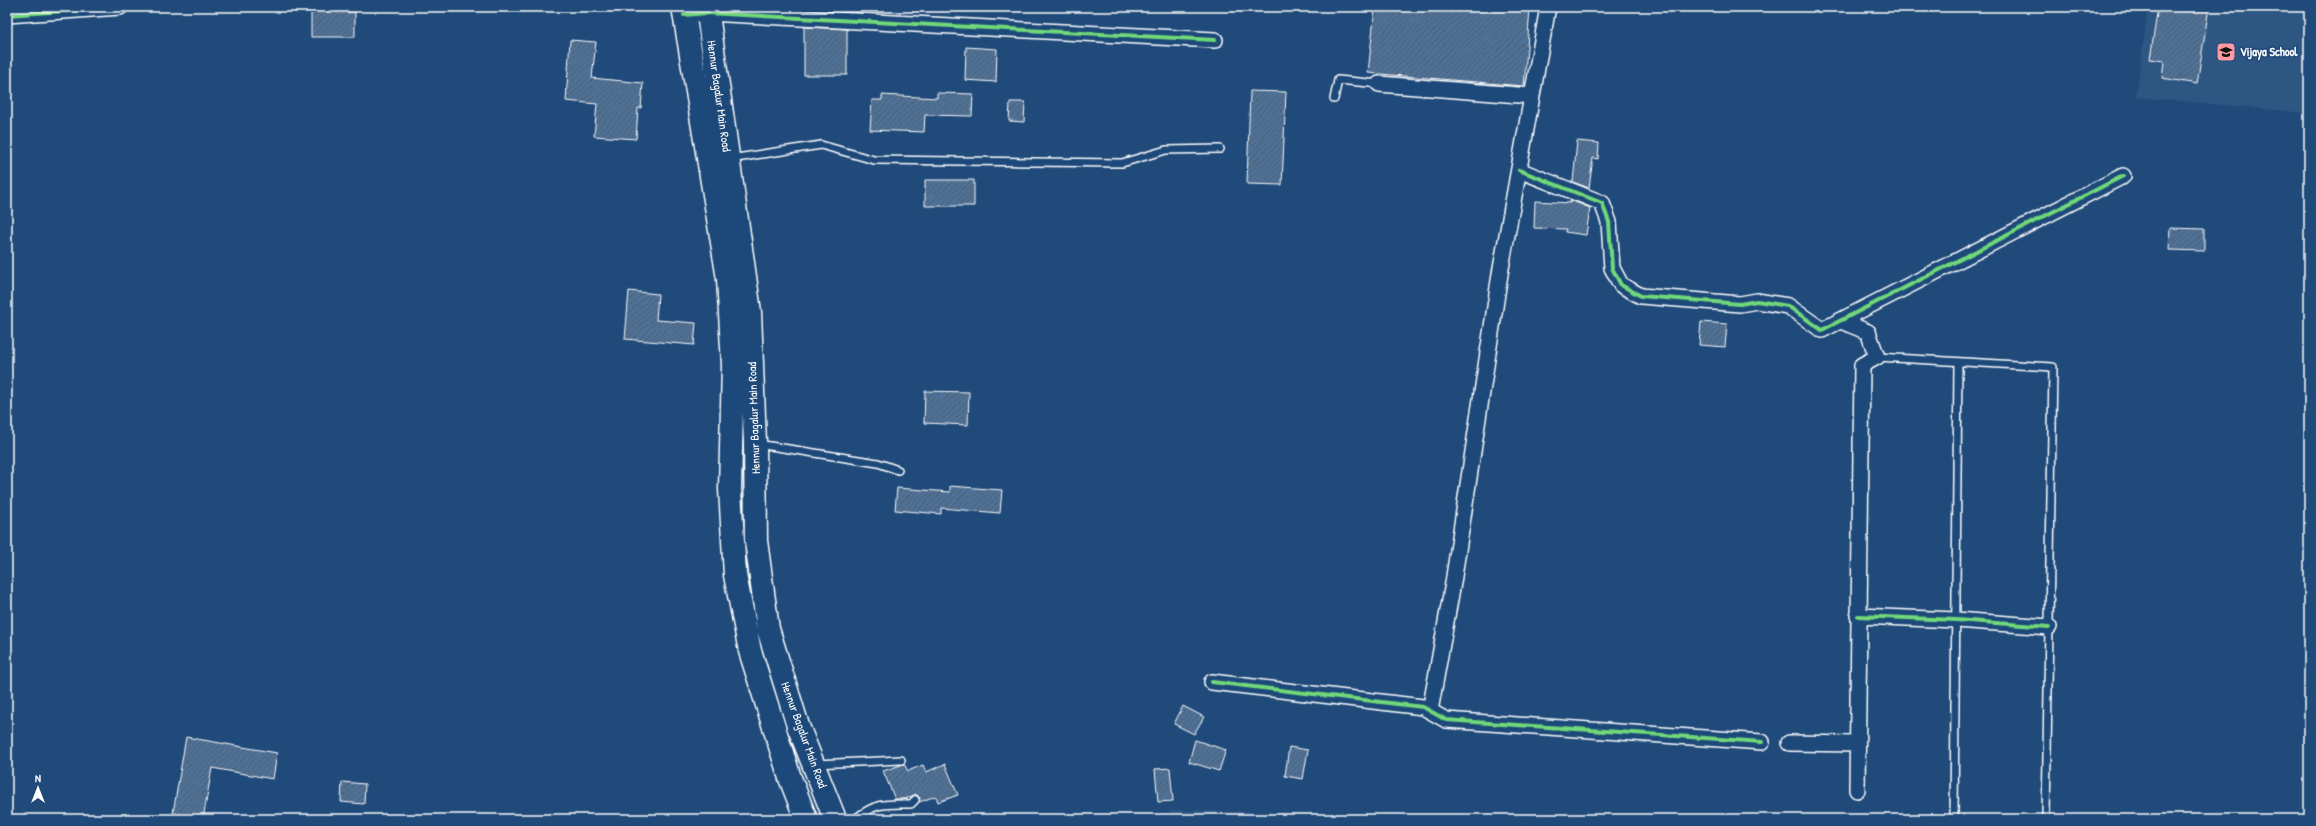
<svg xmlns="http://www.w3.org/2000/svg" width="2316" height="826" font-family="'Patrick Hand',sans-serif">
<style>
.built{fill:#2e5683}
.building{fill:url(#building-hatch);stroke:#fff}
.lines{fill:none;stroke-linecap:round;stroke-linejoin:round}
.service-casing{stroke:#fff;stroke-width:10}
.minor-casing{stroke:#fff;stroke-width:18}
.primary-casing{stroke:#fff;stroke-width:25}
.service{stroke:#1f4a7a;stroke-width:7}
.minor{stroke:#1f4a7a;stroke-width:15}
.primary{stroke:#1f4a7a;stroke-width:22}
.cycleway-casing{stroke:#1f4a7a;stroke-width:6}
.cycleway{stroke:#71d979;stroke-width:4}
.labels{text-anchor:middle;stroke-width:3.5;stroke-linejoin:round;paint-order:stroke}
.poi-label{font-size:12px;font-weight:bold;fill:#fff;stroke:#1f4a7a;text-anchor:start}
.street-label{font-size:12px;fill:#fff;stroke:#1f4a7a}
</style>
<defs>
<pattern id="building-hatch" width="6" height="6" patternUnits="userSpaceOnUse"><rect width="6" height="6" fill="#507197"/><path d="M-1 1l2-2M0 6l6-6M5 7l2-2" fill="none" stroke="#4e5b6a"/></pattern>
</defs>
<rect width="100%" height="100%" fill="#1f4a7a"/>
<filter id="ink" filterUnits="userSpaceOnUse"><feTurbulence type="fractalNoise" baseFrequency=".025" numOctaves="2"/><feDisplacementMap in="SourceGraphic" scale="8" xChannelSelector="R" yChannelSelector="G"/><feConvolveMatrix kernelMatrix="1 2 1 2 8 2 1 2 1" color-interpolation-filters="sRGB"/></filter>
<g filter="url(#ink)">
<path class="built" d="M2148 7H2309V98L2306 113 2136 97Z
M1170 810 1384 815 1385 819H1170Z"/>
<path class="building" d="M311 7H334V12H355V37H311Z
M1375 7H1498L1530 9 1524 86 1368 73Z
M2158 7H2209L2197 84 2162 78 2164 61 2150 59Z
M804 27 847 29V75H804Z
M570 40 596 42 592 78 643 83 641 108H638L636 139 594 136 597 104 566 101Z
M966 47 997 49 996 82 965 80Z
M1250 91 1286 92 1282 185 1247 184Z
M937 93 973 94 972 116 925 115 924 132 870 130 872 100H882V95L937 98Z
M1010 102H1025L1024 122 1009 121Z
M1577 141 1599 143 1598 159 1593 158 1589 188 1573 182Z
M925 180H974V206H925Z
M1570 200 1590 208 1586 235 1565 232 1566 229 1534 228 1535 201 1570 203Z
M2170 228 2204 229V251L2169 250Z
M629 291 658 294 656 320 696 323 694 345 625 339Z
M1701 322 1727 324 1725 347 1699 345Z
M925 391 969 392 968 425 924 423Z
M950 486 1002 490 1000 513 941 508V514L895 510 897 488 950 492Z
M1183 706 1204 717 1194 734 1174 724Z
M186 737 277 753 273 779 212 768 203 819H190V816L173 813Z
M1195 740 1226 750 1219 771 1189 762Z
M1289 747 1308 750 1303 779 1285 776Z
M904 764 908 771 923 765 926 772 945 764 958 795 938 802 936 796 919 802 920 798 916 794 905 799H895L883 771Z
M1170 768 1173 801 1158 802 1155 769Z
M342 782 365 784 364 804 341 802Z"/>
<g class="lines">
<defs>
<path id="service" d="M1334 99 1338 80 1379 84
M730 159 821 145 874 160 1122 163 1166 150 1220 149
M1877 357 2053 367 2046 819
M757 444 878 463 898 470
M815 764 901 760
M855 819C877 802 885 804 911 804L915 800
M1954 819 1958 362"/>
<path id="minor" d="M7 15 120 7
M684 15 707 13 1215 40
M1379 84 1532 96
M1519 170 1602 203 1609 222 1612 268 1621 285 1641 296 1740 304 1757 301 1788 306 1822 330 2123 176
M1841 321 1868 332 1877 357 1862 365 1857 790
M1858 616 1956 620 2049 627
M1212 682 1423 707 1446 720 1762 742
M1430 711 1453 583 1500 274 1548 7
M1789 743 1857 744"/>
<path id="primary" d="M683 7 728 279 733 365 730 489 735 575 750 651 790 778 806 819
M707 7 750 312 755 443 756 541 768 629 798 726 835 819"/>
</defs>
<use href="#service" class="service-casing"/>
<use href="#minor" class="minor-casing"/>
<use href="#primary" class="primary-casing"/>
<use href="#service" class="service"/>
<use href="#minor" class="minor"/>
<use href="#primary" class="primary"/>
<defs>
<path id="cycleway" d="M7 15 120 7
M684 15 707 13 1215 40
M1519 170 1602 203 1609 222 1612 268 1621 285 1641 296 1740 304 1757 301 1788 306 1822 330 2123 176
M1858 616 1956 620 2049 627
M1212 682 1423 707 1446 720 1762 742"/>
</defs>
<use href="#cycleway" class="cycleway-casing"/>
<use href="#cycleway" class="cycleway"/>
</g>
</g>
<defs>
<symbol id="school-square" viewBox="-11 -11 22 22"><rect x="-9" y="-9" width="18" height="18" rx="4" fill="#ff9aa2" stroke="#1f4a7a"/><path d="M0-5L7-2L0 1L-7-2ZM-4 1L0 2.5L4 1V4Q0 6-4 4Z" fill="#111"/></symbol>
</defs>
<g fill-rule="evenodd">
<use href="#school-square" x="2215" y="41" width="22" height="22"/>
</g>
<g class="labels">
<g class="poi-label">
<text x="2240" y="56">Vijaya School</text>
</g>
<g class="street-label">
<text transform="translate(719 96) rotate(82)" y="4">Hennur Bagalur Main Road</text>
<text transform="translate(754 418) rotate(-92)" y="4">Hennur Bagalur Main Road</text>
<text transform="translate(804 735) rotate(70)" y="4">Hennur Bagalur Main Road</text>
</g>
</g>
<rect width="2316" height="826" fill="none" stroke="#1f4a7a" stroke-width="24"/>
<rect x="12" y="12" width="2292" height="802" fill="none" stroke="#fff" stroke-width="1.5" filter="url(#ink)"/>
<g transform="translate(38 788)" stroke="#1f4a7a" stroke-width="3" paint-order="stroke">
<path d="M0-3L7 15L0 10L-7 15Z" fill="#ffffff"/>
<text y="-6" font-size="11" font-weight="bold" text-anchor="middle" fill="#ffffff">N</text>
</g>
</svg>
